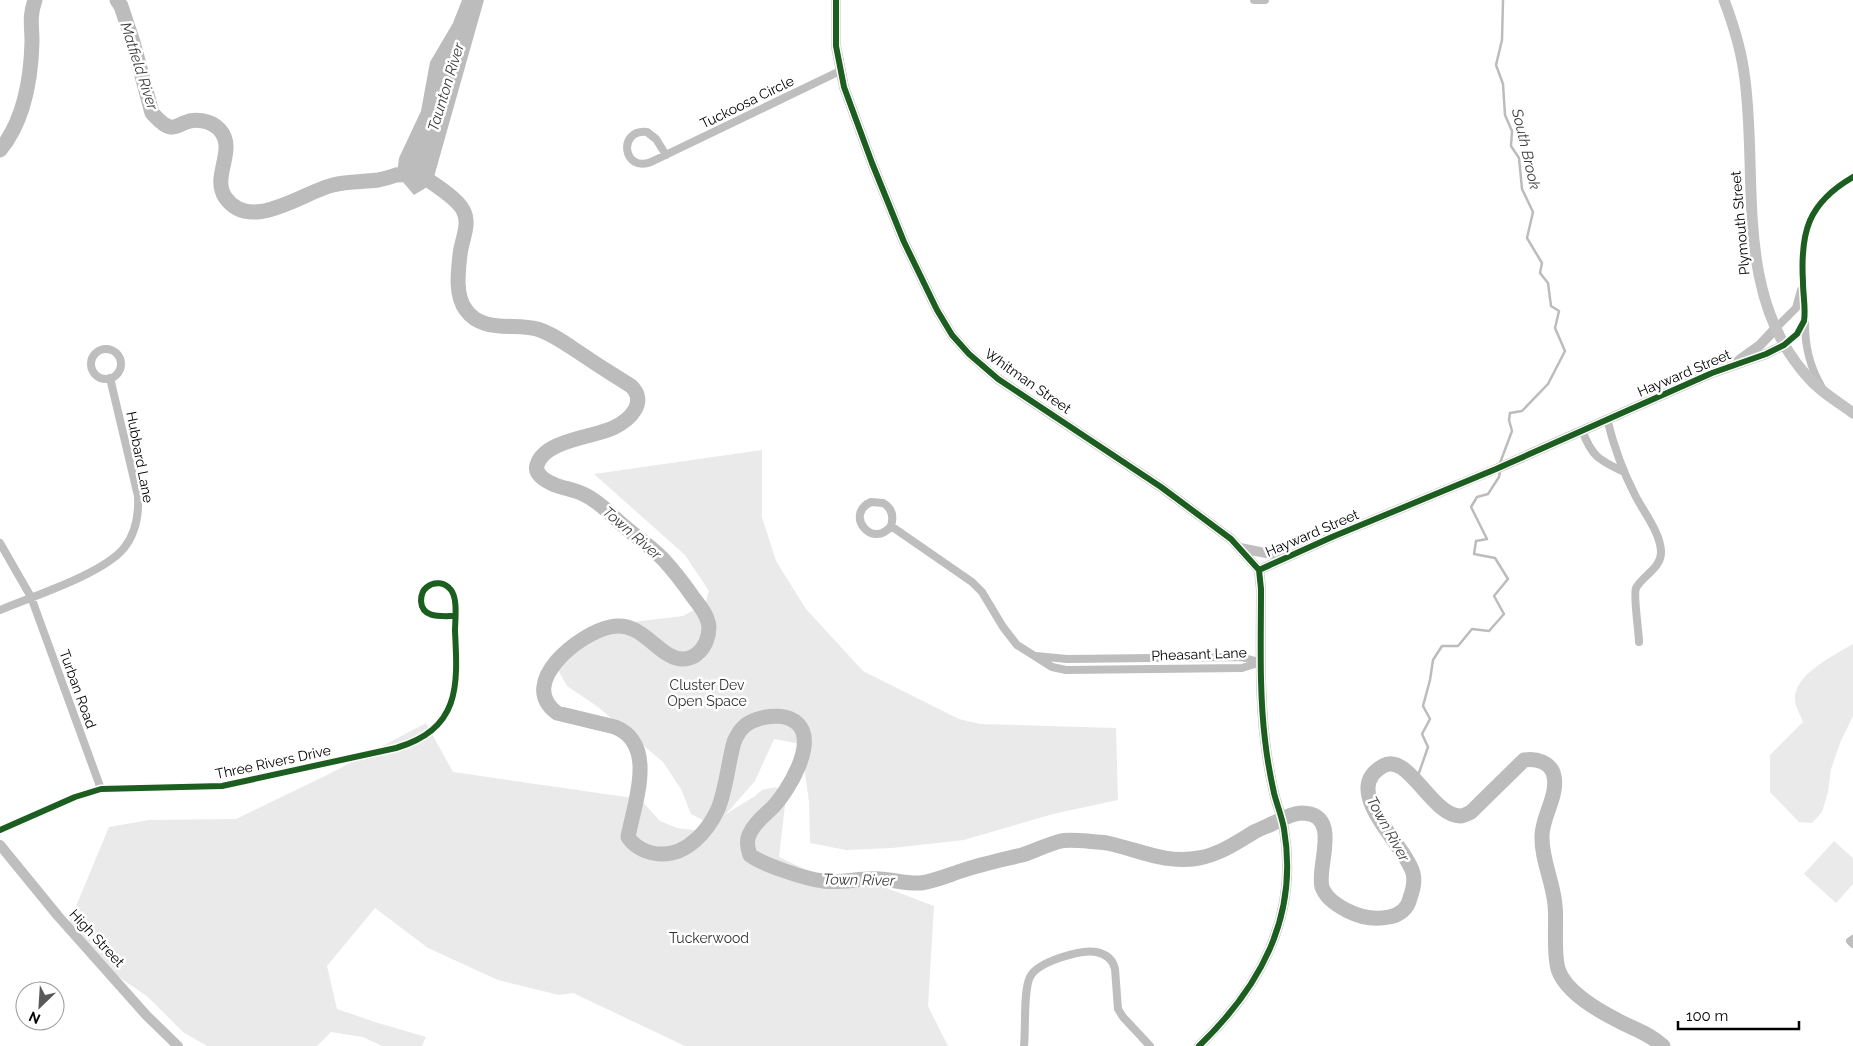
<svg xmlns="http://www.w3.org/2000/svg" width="1853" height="1046" font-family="Raleway,sans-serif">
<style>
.green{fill:#eaeaea}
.water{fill:#bcbcbc}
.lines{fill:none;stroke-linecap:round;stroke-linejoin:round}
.stream{stroke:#bcbcbc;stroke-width:2.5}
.river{stroke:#bcbcbc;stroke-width:15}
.minor{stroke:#bebebe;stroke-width:8}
.tertiary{stroke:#bebebe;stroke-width:10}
.secondary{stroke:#c2c2c2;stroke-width:11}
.cycleway-casing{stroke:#fff;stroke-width:9}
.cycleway{stroke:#1b5e20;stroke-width:6}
.labels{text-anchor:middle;stroke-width:5;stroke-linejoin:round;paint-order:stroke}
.street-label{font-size:14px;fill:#000;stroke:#fff}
.park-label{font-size:14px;fill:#303030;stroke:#fff}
.water-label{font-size:15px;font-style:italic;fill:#414141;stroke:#fff}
</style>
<rect width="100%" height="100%" fill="#fff"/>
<path class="green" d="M762 450V517L776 561 806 609 863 671 959 719 980 724 1116 728 1118 800 1053 814 964 840 892 848 846 850 810 843 809 802 801 744 774 739 755 781 726 814 755 796 762 790 776 787 779 790 785 805 779 857 813 873 876 884 934 906 928 1006 948 1046H685L573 993 559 995 498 980 428 948 375 908 327 966 337 1009 378 1023 426 1037 422 1046H382L363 1037 331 1032 317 1046H207L183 1032 148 997 103 966 66 930 109 827 149 820 236 819 329 774 426 723 453 772 640 799 660 821 677 828 701 831 711 824 691 814 681 789 663 762 598 707 567 686 553 661 565 643 591 627 683 616 705 604 709 591 685 555 594 474Z
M1853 644V716L1840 743 1831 769 1828 792 1822 812 1812 823 1799 822 1770 792V755L1803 722C1801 716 1796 708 1795 701 1792 675 1835 655 1853 644Z
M1834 841 1853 858V884L1836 903 1804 874Z"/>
<path class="water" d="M462 0H484L432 184 414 195 397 175 399 158 421 111 430 62 453 23Z"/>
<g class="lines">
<path class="stream" d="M1500 463 1512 431 1509 420 1510 413 1522 411 1548 384 1565 351 1555 328 1559 311 1551 306 1548 283 1540 273 1542 263 1527 238 1533 212 1522 189 1519 158 1511 146 1512 131 1505 115 1503 84 1496 65 1502 40 1503 0
M1413 778 1419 773 1428 747 1422 734 1430 719 1423 706 1430 680 1433 660 1442 646H1458L1472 629 1489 631 1504 614 1494 596 1508 579 1495 558 1474 554 1476 541 1487 539 1471 507 1477 497 1488 494 1499 477 1500 471"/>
<path class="river" d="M117 0 121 6 133 42 152 113C157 118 162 125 170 127 175 128 179 125 184 123 195 118 210 120 219 129 238 149 211 176 225 197 250 234 303 192 333 185 348 181 363 182 378 180 384 179 390 177 396 175 402 174 409 175 415 174
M0 150C24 121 31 79 32 42 32 26 29 17 35 0
M419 174C432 183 456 197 463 210 471 224 461 241 460 255 458 272 455 296 466 310 482 333 514 323 537 329 554 334 570 347 586 357 600 367 616 376 631 386 648 402 630 420 613 428 594 437 544 440 537 465 534 475 548 482 555 485 566 489 577 490 587 496 601 503 613 517 625 527 638 538 651 547 663 559 674 571 684 584 693 597 700 606 708 616 709 627 709 632 708 637 706 642 699 657 685 664 669 655 650 644 637 621 610 627 580 633 516 683 557 713L615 727C658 744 634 804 628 837 635 848 649 854 661 854 687 855 708 831 718 809 726 789 728 764 734 742 739 730 745 723 758 719 770 715 788 714 798 724 817 744 788 791 773 807 765 815 755 822 750 833 746 840 747 847 750 855 763 865 806 879 823 881 842 884 861 877 880 879 894 880 908 884 921 883 935 881 949 875 961 871 981 864 1001 860 1022 855 1035 851 1048 844 1061 841 1068 839 1079 841 1087 841 1093 842 1101 842 1107 843 1140 850 1164 864 1199 858 1220 854 1236 843 1254 832 1262 828 1270 825 1278 821 1286 817 1294 813 1302 813 1343 814 1316 867 1322 887 1326 899 1338 906 1348 911 1360 917 1375 920 1389 917 1399 915 1408 909 1410 898 1413 890 1415 881 1413 873 1405 844 1339 791 1383 766 1408 751 1432 817 1461 816 1463 816 1469 813 1471 812L1524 760C1536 758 1551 762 1554 776 1558 796 1543 815 1542 835 1541 859 1553 881 1555 905 1557 925 1553 950 1558 969 1565 991 1597 1010 1617 1020 1633 1029 1649 1033 1663 1046"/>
<path class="minor" d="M1254 0H1265
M666 155 656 139 647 132C617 129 623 173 651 162L840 71
M1805 323C1805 346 1809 365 1821 386
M1776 328 1796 308 1801 290
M1784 345 1800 331 1804 321C1806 308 1803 296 1803 282 1800 232 1808 203 1853 177
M91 364a15 15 0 1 1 30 0a15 15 0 1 1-30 0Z
M1607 419C1614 447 1622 470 1635 495 1643 511 1660 532 1661 551 1662 568 1643 575 1636 588 1633 595 1639 632 1639 642
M1582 430C1592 457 1599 460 1624 472
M891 526C894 516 892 508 883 503L871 502C844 514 872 550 891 526L972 582 982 592 1003 627 1017 645 1052 667 1066 670 1242 668 1261 662
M0 543 31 597 101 789
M0 610C33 596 103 574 124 548 136 533 139 515 138 496L110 378
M1036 656 1067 659 1241 657 1259 662
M0 830 75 797 101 789 222 786 396 748C460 729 458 687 455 631 455 620 458 599 451 590 445 582 434 581 427 587 423 590 421 595 421 601 422 619 442 616 455 616
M1853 939 1850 941 1853 944
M1024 1046C1026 1028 1023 991 1030 977 1037 962 1081 949 1096 952 1106 954 1113 960 1115 969L1118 1009 1123 1017 1150 1046"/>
<path class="tertiary" d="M836 0V46L844 87 872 163 904 242 937 310 952 335 969 354 998 379 1161 487 1231 539 1259 570
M1739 360 1760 345 1776 328
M1240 548 1286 557
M0 845 58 916 147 1016 178 1046
M1199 1046C1260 987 1299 917 1284 829 1282 817 1277 805 1274 793 1270 775 1267 758 1265 740 1259 690 1261 639 1261 589L1259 570 1332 537 1496 469 1712 373 1766 354 1784 345"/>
<path class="secondary" d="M1724 0C1734 26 1742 53 1745 80 1758 179 1734 294 1806 375 1819 391 1837 401 1853 413"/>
<defs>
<path id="cycleway" d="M836 0V46L844 87 872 163 904 242 937 310 952 335 969 354 998 379 1161 487 1231 539 1259 570
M0 830 75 797 101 789 222 786 396 748C460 729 458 687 455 631 455 620 458 599 451 590 445 582 434 581 427 587 423 590 421 595 421 601 422 619 442 616 455 616
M1199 1046C1260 987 1299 917 1284 829 1282 817 1277 805 1274 793 1270 775 1267 758 1265 740 1259 690 1261 639 1261 589L1259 570 1332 537 1496 469 1712 373 1766 354 1784 345 1797 334 1804 321C1806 308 1803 296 1803 282 1800 232 1808 203 1853 177"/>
</defs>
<use href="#cycleway" class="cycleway-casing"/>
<use href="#cycleway" class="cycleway"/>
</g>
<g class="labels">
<g class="street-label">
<text transform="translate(747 102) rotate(-26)" y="5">Tuckoosa Circle</text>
<text transform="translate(1740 223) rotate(-95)" y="5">Plymouth Street</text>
<text transform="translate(1684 373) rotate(-23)" y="5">Hayward Street</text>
<text transform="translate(1028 381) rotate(35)" y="5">Whitman Street</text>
<text transform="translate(140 457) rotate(79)" y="5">Hubbard Lane</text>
<text transform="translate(1312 533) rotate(-23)" y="5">Hayward Street</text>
<text transform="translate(1199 654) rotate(-2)" y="5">Pheasant Lane</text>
<text transform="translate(78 689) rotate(70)" y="5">Turban Road</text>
<text transform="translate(273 762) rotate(-12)" y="5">Three Rivers Drive</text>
<text transform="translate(97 938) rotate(47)" y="5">High Street</text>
</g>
<g class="park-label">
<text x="707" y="690">Cluster Dev<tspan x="707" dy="16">Open Space</tspan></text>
<text x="709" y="943">Tuckerwood</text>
</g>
<g class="water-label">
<text transform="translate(139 66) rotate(72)" y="5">Matfield River</text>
<text transform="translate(446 87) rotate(-73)" y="5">Taunton River</text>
<text transform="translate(1526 149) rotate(77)" y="5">South Brook</text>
<text transform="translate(632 533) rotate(41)" y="5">Town River</text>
<text transform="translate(1388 829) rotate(61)" y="5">Town River</text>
<text transform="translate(859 880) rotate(1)" y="5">Town River</text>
</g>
</g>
<g transform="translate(40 1006) rotate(205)"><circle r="24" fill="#ffffff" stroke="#999999"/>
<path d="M0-4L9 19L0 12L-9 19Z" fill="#595959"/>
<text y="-8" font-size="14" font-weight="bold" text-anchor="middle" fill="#000000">N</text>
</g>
<path d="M1678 1021v8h121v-8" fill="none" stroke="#000000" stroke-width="2.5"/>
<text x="1686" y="1021" font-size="15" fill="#000000" stroke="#ffffff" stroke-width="4" paint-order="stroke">100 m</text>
</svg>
